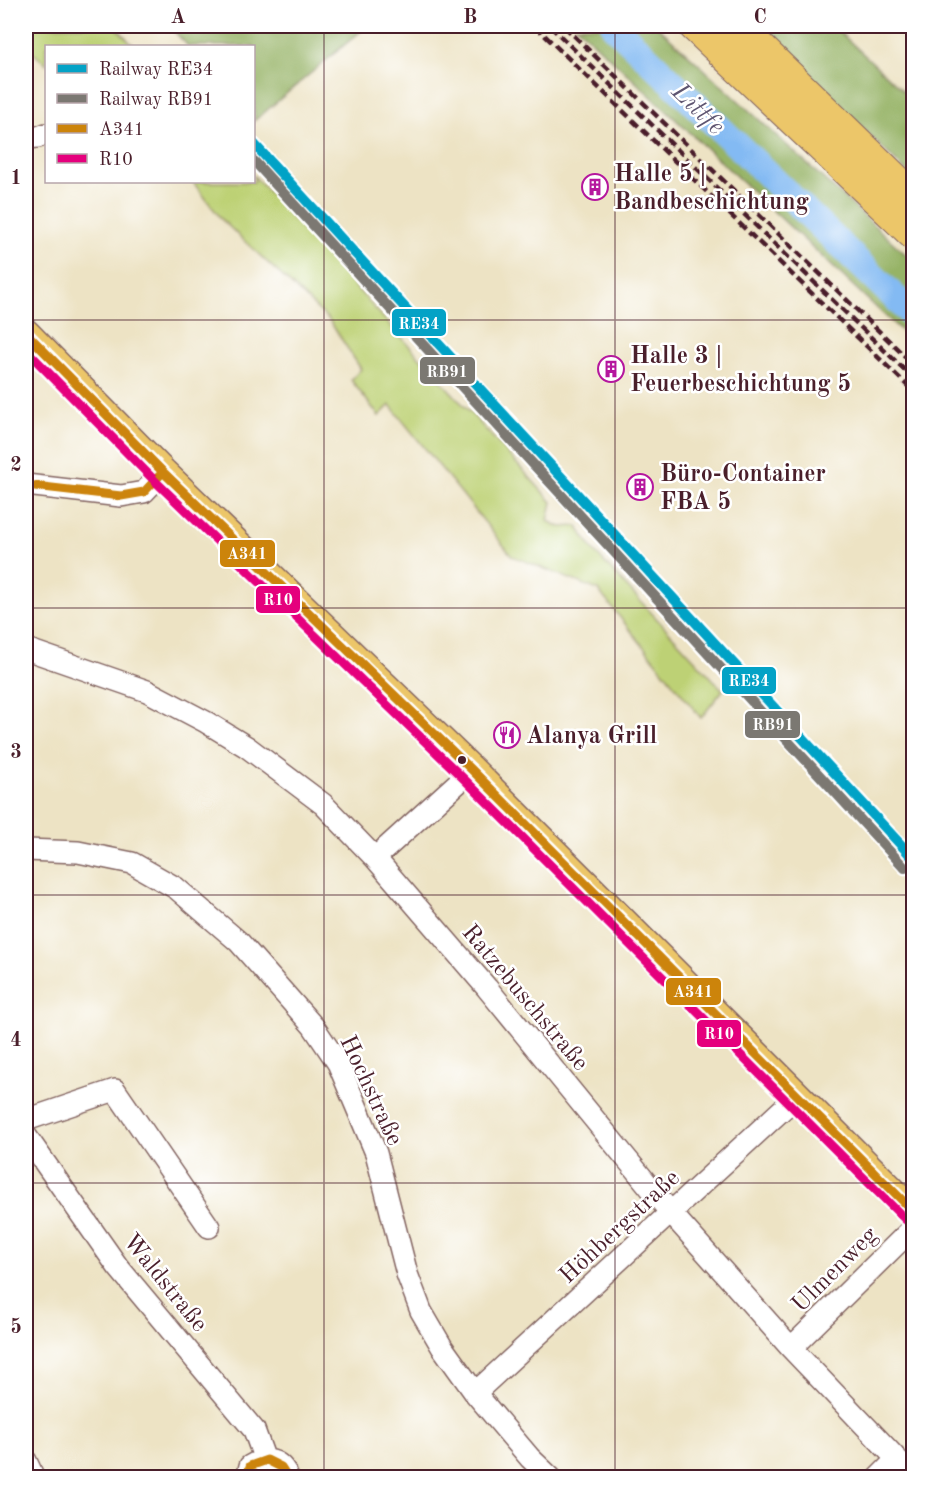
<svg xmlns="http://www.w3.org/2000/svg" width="939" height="1503" font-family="'Old Standard TT',serif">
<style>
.green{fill:#bdd175;stroke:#847850;stroke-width:1.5}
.forest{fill:#96b366;stroke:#706948;stroke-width:1.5}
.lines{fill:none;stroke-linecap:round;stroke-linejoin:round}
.river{stroke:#83baf3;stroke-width:27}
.minor-casing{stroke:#836461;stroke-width:24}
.major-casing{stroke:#836461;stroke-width:30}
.highway-casing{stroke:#836461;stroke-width:34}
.minor{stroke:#fff;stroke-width:21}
.major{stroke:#ecc669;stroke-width:27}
.highway{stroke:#ecc669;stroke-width:32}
.rail{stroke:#4a1f2b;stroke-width:4.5;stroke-dasharray:9 4.5;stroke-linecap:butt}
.bus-1-casing{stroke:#fff;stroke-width:14}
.bus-2-casing{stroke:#fff;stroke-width:14}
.bus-1{stroke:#cc840b;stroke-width:9}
.bus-2{stroke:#e5007d;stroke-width:9}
.rail-1-casing{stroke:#fff;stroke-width:15}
.rail-2-casing{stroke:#fff;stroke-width:15}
.rail-1{stroke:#04a2c6;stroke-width:10}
.rail-2{stroke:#7b7872;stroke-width:10}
.grid{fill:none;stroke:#4a1f2b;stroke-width:1.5;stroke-opacity:0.55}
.bus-dot{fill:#4a1f2b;stroke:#fff;stroke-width:2}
.labels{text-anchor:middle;stroke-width:5;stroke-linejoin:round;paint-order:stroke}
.poi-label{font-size:24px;font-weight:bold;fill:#4a1f2b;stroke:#fff;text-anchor:start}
.street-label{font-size:24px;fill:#4a1f2b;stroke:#fff}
.water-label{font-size:26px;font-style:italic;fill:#5e5571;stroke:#fff}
.line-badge{stroke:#fff;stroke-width:2}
.badge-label{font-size:16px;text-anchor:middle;font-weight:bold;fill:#fff}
.neatline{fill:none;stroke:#4a1f2b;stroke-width:2}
.grid-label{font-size:20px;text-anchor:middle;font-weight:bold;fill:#4a1f2b}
</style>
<rect width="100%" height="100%" fill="#fff"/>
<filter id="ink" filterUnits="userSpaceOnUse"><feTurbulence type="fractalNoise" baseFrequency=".0167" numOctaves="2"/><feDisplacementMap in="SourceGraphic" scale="12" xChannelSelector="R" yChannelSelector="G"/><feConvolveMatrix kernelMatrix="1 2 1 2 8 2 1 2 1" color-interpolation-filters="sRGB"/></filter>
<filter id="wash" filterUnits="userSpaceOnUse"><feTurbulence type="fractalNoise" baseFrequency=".008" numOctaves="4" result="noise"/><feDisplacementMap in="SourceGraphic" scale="24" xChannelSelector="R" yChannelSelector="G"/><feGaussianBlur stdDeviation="1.35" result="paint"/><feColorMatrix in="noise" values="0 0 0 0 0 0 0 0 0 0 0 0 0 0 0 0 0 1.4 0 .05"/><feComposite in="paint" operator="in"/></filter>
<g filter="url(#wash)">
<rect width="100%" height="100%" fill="#ede3c4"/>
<path class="green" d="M26 26H115L134 46H46V64L26 47Z
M254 176 552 502 548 521 560 527 577 526 593 550 723 690 701 718 598 590 512 556 390 405 379 416 351 380 361 369 329 320 222 220 193 182H254Z"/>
<path class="forest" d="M169 26H367L254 121V46H188Z
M576 26H657L913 261V342Z
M758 26H833L913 100V178Z"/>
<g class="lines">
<path class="river" d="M614 26 914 316"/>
</g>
</g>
<g filter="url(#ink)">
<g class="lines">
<defs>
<path id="minor" d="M26 138 38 137 46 134
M26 485 121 496 144 492 163 472
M26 649 147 691 206 722 247 747 323 804 375 858 487 988 671 1213 791 1348 914 1477
M26 850 78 852 132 863 176 888 239 942 313 1026 338 1063 376 1153 407 1274 421 1311 442 1347 475 1393 530 1458 551 1478
M375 858 472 770
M26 1120 115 1090 209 1227
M26 1136 118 1267 254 1430 265 1460
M791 1348 914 1227
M475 1393 797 1096
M26 1461 34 1478
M247 1478 250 1466C266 1456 281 1459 288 1478
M878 1478 897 1459"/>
<path id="major" d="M26 333 163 472 472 770 914 1212"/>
<path id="highway" d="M695 26 914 234
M737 26 914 198"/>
</defs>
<use href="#minor" class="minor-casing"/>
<use href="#major" class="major-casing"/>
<use href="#highway" class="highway-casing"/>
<use href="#minor" class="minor"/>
<use href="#major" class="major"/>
<use href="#highway" class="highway"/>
<path class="rail" d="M535 26 914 392
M550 26 914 379
M564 26 914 365"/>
<defs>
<path id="bus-1" d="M26 333 163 472 472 770 914 1212
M26 485 121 496 144 492 163 472
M247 1478 250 1466 267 1460 281 1467 288 1478"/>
<path id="bus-2" d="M26 350 155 481 464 779 906 1220"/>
</defs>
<use href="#bus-1" class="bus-1-casing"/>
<use href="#bus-2" class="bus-2-casing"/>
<use href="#bus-1" class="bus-1"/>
<use href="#bus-2" class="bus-2"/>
<defs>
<path id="rail-1" d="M254 144 914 859"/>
<path id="rail-2" d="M254 161 905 868"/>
</defs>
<use href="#rail-1" class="rail-1-casing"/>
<use href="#rail-2" class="rail-2-casing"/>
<use href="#rail-1" class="rail-1"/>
<use href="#rail-2" class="rail-2"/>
</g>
</g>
<path class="grid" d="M324 26V1478M615 26V1478M26 320H914M26 608H914M26 895H914M26 1183H914"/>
<defs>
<symbol id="building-ring" viewBox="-11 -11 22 22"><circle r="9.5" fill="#fff" stroke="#b5179e" stroke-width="1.5"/><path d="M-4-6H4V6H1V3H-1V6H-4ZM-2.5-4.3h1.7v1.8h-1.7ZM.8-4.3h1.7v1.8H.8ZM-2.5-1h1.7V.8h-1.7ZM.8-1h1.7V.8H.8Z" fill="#b5179e"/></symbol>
<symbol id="restaurant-ring" viewBox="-11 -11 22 22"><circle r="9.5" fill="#fff" stroke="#b5179e" stroke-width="1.5"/><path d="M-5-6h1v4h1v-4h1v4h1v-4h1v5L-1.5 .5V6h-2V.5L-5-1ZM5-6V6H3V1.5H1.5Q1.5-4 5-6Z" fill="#b5179e"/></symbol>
</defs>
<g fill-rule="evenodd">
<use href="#building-ring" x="580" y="172" width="30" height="30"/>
<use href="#building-ring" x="596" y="354" width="30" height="30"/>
<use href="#building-ring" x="625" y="472" width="30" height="30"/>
<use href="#restaurant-ring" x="492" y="720" width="30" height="30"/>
</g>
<circle class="bus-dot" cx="462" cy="760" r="5"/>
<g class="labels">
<g class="poi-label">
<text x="614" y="181">Halle 5 |<tspan x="614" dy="28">Bandbeschichtung</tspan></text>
<text x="630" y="363">Halle 3 |<tspan x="630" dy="28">Feuerbeschichtung 5</tspan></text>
<text x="660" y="481">Büro-Container<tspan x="660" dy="28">FBA 5</tspan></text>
<text x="526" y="743">Alanya Grill</text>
</g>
<g class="street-label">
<text transform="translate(526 997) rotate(50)" y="8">Ratzebuschstraße</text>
<text transform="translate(372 1090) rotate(65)" y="8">Hochstraße</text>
<text transform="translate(619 1226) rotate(-43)" y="8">Höhbergstraße</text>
<text transform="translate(834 1269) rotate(-45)" y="8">Ulmenweg</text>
<text transform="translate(166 1282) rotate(51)" y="8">Waldstraße</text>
</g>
<g class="water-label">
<text transform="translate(699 108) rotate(44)" y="9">Littfe</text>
</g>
</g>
<g class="line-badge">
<rect x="391" y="308" width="56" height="29" rx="6" fill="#04a2c6"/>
<rect x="419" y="356" width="57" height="29" rx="6" fill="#7b7872"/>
<rect x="219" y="539" width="57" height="29" rx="6" fill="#cc840b"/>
<rect x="255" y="585" width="46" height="29" rx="6" fill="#e5007d"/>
<rect x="721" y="666" width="56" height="29" rx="6" fill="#04a2c6"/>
<rect x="744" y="710" width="57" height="29" rx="6" fill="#7b7872"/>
<rect x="665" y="977" width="57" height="29" rx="6" fill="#cc840b"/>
<rect x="696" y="1019" width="46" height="29" rx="6" fill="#e5007d"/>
</g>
<g class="badge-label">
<text x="419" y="329">RE34</text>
<text x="447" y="377">RB91</text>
<text x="247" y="559">A341</text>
<text x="278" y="605">R10</text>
<text x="749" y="686">RE34</text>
<text x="773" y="730">RB91</text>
<text x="693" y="997">A341</text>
<text x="719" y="1039">R10</text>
</g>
<rect width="939" height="1503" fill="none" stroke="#fff" stroke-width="66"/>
<rect x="45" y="45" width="210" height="138" fill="#ffffff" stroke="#b7a5aa" stroke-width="1.5"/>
<rect x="57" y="64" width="30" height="9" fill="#04a2c6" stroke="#b7a5aa" stroke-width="1.5"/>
<text x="99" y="75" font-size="18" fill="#4a1f2b">Railway RE34</text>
<rect x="57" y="94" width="30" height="9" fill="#7b7872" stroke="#b7a5aa" stroke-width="1.5"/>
<text x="99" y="105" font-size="18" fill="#4a1f2b">Railway RB91</text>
<rect x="57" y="124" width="30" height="9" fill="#cc840b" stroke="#b7a5aa" stroke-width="1.5"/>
<text x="99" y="135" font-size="18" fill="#4a1f2b">A341</text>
<rect x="57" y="154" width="30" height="9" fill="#e5007d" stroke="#b7a5aa" stroke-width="1.5"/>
<text x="99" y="165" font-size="18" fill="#4a1f2b">R10</text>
<rect x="33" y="33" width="873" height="1437" class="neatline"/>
<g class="grid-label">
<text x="178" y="23">A</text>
<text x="470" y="23">B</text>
<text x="760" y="23">C</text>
<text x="16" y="184">1</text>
<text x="16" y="471">2</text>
<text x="16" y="758">3</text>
<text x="16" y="1046">4</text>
<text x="16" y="1333">5</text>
</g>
</svg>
